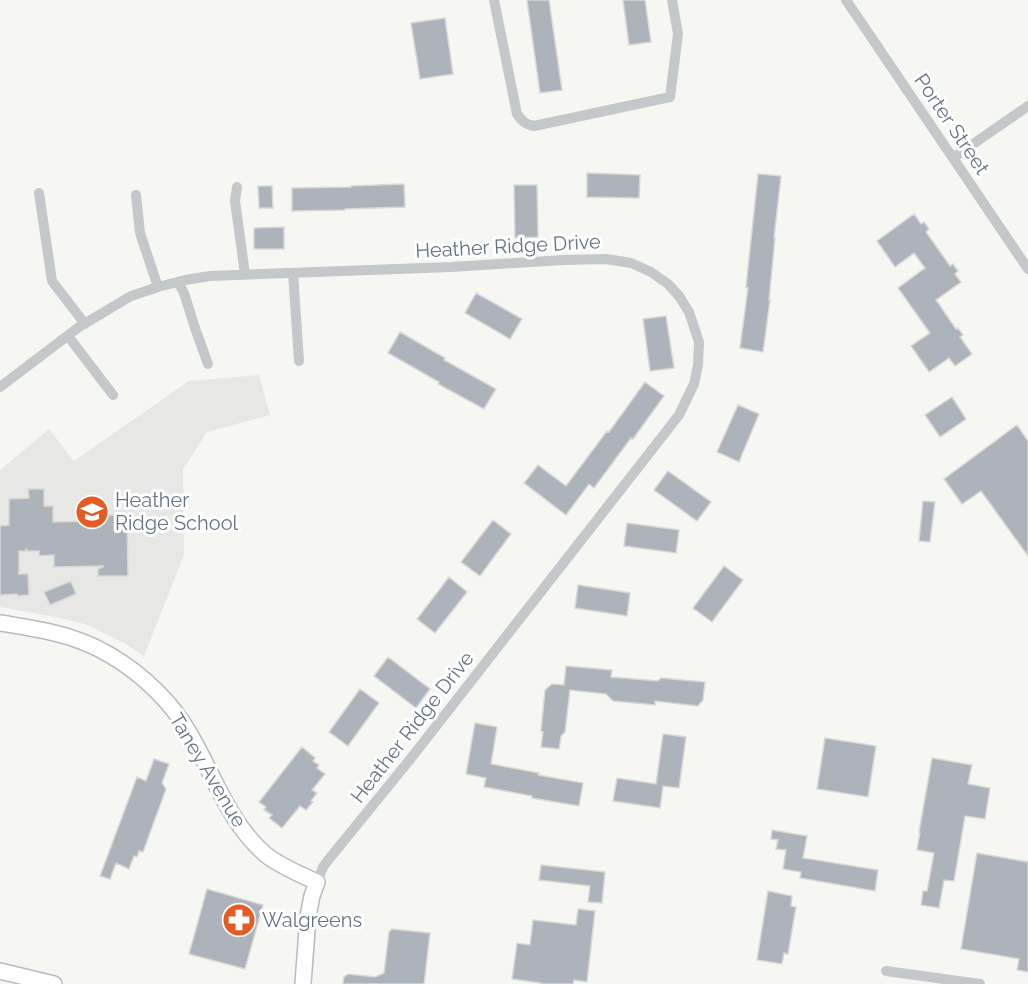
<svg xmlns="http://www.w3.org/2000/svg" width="1028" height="984" font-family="Raleway,sans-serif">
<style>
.built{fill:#e7e8e6}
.building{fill:#acb3ba;stroke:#d8d8d6;stroke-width:1.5}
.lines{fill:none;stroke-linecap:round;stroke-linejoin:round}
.secondary-casing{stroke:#b6bbc0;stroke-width:18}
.street{stroke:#c4c8cb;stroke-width:10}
.secondary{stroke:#fff;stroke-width:15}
.labels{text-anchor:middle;stroke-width:6;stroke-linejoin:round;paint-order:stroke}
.street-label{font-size:20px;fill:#657585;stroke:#fff}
.poi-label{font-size:20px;fill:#657585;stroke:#fff;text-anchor:start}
</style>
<rect width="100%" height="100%" fill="#f6f7f3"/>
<path class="built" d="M259 375 270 415 207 432 183 469 184 555 144 656 124 643 88 625 60 618 0 607V470L49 429 74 461 189 381Z"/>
<path class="building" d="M527 0H549L562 90 540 93Z
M623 0H645L651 42 629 45Z
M445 18 453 74 420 79 411 23Z
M587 173 640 175 639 198 587 197Z
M758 174 781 176 774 238H775L769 300H770L763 352 740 348 748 288 746 287Z
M404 184 405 207 345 209V210L292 211V188L351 187V186Z
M514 185H537L538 237 515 238Z
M258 186H272L273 208H259Z
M914 214 921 224 924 222 929 229 926 232 950 266 953 264 958 271 955 274 961 282 936 300 956 329 958 328 963 335 960 337 972 354 955 366 949 358 929 372 911 346 930 333 898 288 925 268 914 253 895 267 877 241Z
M284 227V249H254V228Z
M476 293 522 319 510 339 465 313Z
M666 316 674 368 650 371 643 319Z
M400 332 445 358 444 360 496 389 484 409 438 384 439 382 388 353Z
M645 382 664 396 633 439 631 438 594 488 589 484 566 515 524 483 538 465 566 486 607 431 609 432Z
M952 397 966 419 940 437 925 415Z
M738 405 759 414 739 462 717 452Z
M1017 425 1028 441V556L981 491 962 504 944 479Z
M668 471 711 502 697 521 654 490Z
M28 489H44V506H53V522L97 521V515H127L128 576H98V569L104 566 54 567V555L39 556V551H27L26 548V551H19V574H28L29 595 18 596 17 594 0 595V526L9 525V499L29 498Z
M923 501 935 502 930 542 919 541Z
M493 520 511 534 480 576 461 562Z
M627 523 679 530 676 553 624 546Z
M724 566 743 580 712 622 693 608Z
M449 577 467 592 435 633 417 619Z
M71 581 76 594 50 605 44 592Z
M578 585 630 593 627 616 575 608Z
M388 657 430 689 416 708 374 676Z
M566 666 612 670 611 677 658 681 661 678 705 682 703 700 698 706 655 701V705L613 701 606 694 570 690 565 732 561 736 559 749 541 747 543 732 541 731 545 690 552 684 564 685Z
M360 689 379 703 348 746 329 732Z
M475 723 497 727 491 764 539 773 538 775 583 783 579 806 532 798V796L484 787 486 778 466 774Z
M663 734 686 737 679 788 663 786 660 808 613 801 617 778 656 784Z
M825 738 876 746 868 797 817 789Z
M302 747 315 758 313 761 319 765 317 768 325 774 312 790 317 793 311 801 313 802 306 810 300 806 282 828 269 818 272 815 264 810 266 807 259 802Z
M932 758 972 765 968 784 990 788 985 819 965 816 954 881 944 880 939 908 921 905 923 891H927L934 853 917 850 920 832H919Z
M154 759 169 764 162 783 166 789 143 852 139 851 137 857 134 856 129 869 116 863 110 879 100 876 137 777 146 781Z
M772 830 807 836 803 858 878 870 875 891 800 878 801 872 783 869 786 850 776 849 778 840 771 839Z
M977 853 1028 862V972L1017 970 1019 959 961 949Z
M541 865 605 872 602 903 588 902 590 886 539 880Z
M207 889 263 905 245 969 189 954Z
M768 891 792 896 791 906 796 907 788 954 784 953 782 964 757 960Z
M578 909 595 911 587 982 574 980 573 984H540L541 983 512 979 517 943 530 945 533 920 576 925Z
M392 929 430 933 424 984H343L344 977 348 974 375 977 384 973 389 932Z"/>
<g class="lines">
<defs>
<path id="secondary" d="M0 623C24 627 48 630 72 638 107 649 141 673 166 701 207 746 218 813 265 854 278 865 301 875 317 882
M0 971 54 984
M303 984 308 916 312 896 317 882"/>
</defs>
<use href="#secondary" class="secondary-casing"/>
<path class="street" d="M494 0 517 114C522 121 525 124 534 126L670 97 678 34 672 0
M846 0 1028 269
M953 158 1028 106
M237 187 235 201 245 274
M39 193 52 281 85 324
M136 195 140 233 158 287
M293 273 299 361
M178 282 184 293 195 328 208 364
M68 336 113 395
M0 387 79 327 131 296 158 287 185 280 210 276 451 267 564 260 606 259 631 263 651 272 668 284 679 296 689 312 699 342 698 365 694 384 679 415 408 762 329 859 323 867 317 882
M886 971 980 984"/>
<use href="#secondary" class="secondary"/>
</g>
<defs>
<symbol id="school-disc" viewBox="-11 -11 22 22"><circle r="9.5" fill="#e55b24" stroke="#fff"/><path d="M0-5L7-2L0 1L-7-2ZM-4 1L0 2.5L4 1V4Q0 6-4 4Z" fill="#fff"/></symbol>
<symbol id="pharmacy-disc" viewBox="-11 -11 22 22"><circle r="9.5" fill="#e55b24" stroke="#fff"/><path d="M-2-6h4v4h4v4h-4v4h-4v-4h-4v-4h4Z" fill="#fff"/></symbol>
</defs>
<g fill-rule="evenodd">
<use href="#school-disc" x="73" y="493" width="38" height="38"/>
<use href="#pharmacy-disc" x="220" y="901" width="38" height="38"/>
</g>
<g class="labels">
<g class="street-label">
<text transform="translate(952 124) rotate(56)" y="7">Porter Street</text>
<text transform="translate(508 246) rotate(-3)" y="7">Heather Ridge Drive</text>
<text transform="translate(412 727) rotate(-52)" y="7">Heather Ridge Drive</text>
<text transform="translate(208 770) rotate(59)" y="7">Taney Avenue</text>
</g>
<g class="poi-label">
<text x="115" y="507">Heather<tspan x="115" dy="23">Ridge School</tspan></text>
<text x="262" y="927">Walgreens</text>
</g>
</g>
</svg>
